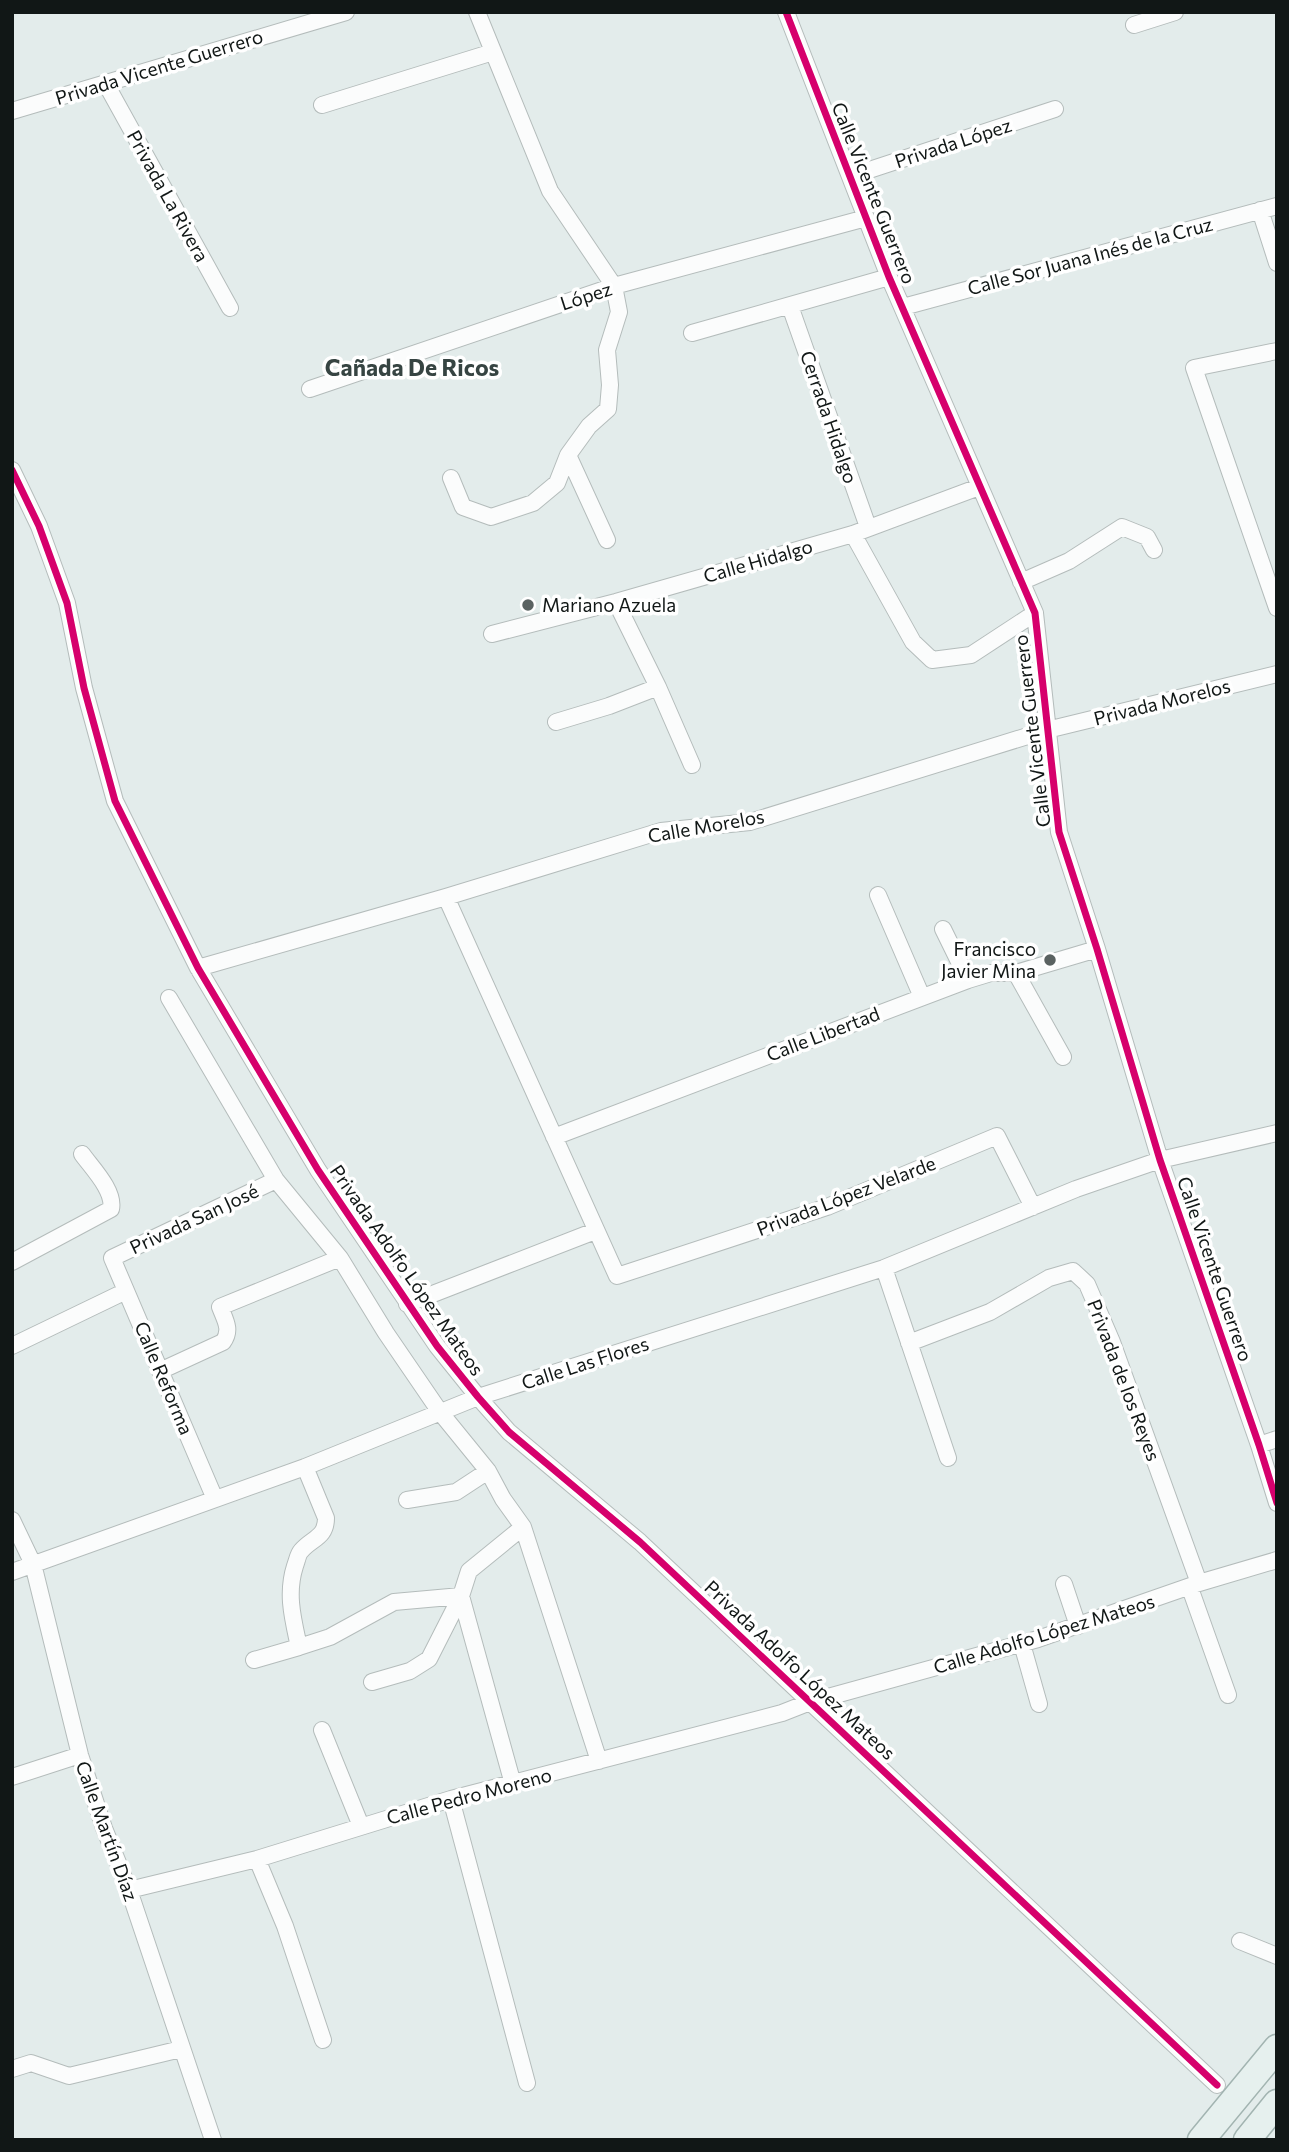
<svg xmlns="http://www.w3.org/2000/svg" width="1289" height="2152" font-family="Commissioner,sans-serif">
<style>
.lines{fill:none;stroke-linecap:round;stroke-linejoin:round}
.minor-casing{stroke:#b4bcbb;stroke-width:18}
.primary-casing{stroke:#a2b4b1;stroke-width:29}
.minor{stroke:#fbfcfc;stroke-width:16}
.primary{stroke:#e6f0ee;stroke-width:26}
.cycleway-casing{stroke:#fff;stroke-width:11}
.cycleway{stroke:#d6006c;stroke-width:7}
.poi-dot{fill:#5a6261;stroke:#fff;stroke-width:2.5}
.labels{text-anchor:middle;stroke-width:7;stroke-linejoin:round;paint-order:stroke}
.street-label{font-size:19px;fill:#111716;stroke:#fff}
.poi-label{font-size:19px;fill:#111716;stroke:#fff;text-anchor:start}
.quarter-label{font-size:23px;font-weight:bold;fill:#364442;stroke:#fff}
</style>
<rect width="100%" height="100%" fill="#e3eceb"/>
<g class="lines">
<defs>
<path id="minor" d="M477 12 550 191 614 286 619 312 607 350 610 385 608 409 589 426 568 455 607 540
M786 12 889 277 1035 613 1059 832 1097 949 1160 1160 1259 1445 1277 1503
M1134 25 1175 12
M106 84 230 308
M322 105 493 52
M12 111 346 12
M851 176 1055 109
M1260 210 1277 263
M790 306 868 527
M903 307 1277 206
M692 333 889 277
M1277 351 1194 368 1277 608
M310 389 614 286 866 218
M12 470 39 526 67 603 84 688 115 801 198 968 318 1170 437 1346 478 1397 509 1432 640 1542 1217 2085
M451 478 463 507 491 517 533 503 557 483 568 455
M853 534 913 642 932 660 971 655 1035 613
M1021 582 1069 561 1122 527 1147 537 1154 550
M616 602 658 687 692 765
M492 634 616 602 853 534 979 487
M556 722 609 706 658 687
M878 895 922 997
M446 897 617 1276 827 1207 997 1136 1033 1207
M943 929 968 980
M198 968 446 897 661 831 750 822 1047 730 1277 674
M1016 973 1063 1057
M169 998 276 1180 340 1258 386 1333 440 1412 488 1471 503 1499 523 1527 599 1761
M554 1137 968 980 991 973H1016L1097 949
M12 1262 111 1209C115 1191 92 1168 82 1154
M884 1268 948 1458
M407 1304 595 1231
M909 1343 990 1312 1049 1278 1073 1271 1087 1284 1112 1342 1199 1583
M12 1346 126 1291
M160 1371 223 1342C232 1330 225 1320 220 1307L340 1258
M1259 1445 1277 1439
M215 1499 112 1258 276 1180
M407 1500 456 1492 488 1471
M12 1520 33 1564 80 1755 104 1828 129 1890 213 2140
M12 1572 305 1467 478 1397 884 1268 1076 1189 1160 1160 1277 1133
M1064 1584 1078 1626
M1190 1588 1228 1695
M461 1596 513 1784
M1022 1644 1039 1704
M299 1647 330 1637 394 1602 461 1596 469 1571 523 1527
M254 1660 299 1647C293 1619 286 1594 295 1566 297 1561 298 1554 301 1551 312 1538 326 1538 326 1518L305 1467
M372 1682 410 1671 429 1659 461 1596
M322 1730 361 1826
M12 1777 80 1755
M451 1799 527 2083
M257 1859 285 1926 323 2040
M129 1890 257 1859 451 1799 782 1713 810 1702 1038 1639 1199 1583 1277 1560
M1240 1941 1277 1956
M12 2069 31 2063 69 2076 181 2049"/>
<path id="primary" d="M1201 2140 1277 2048
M1247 2140 1277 2103"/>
</defs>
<use href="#minor" class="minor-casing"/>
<use href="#primary" class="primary-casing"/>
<use href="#minor" class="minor"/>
<use href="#primary" class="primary"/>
<defs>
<path id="cycleway" d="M786 12 889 277 1035 613 1059 832 1097 949 1160 1160 1259 1445 1277 1503
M12 470 39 526 67 603 84 688 115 801 198 968 318 1170 437 1346 478 1397 509 1432 640 1542 1217 2085"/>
</defs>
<use href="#cycleway" class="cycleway-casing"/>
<use href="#cycleway" class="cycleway"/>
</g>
<g class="poi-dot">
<circle cx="528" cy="605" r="7"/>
<circle cx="1050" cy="960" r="7"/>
</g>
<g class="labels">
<g class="street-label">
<text transform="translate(159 67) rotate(-17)" y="7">Privada Vicente Guerrero</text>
<text transform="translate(953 143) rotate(-18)" y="7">Privada López</text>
<text transform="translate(874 193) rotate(68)" y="7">Calle Vicente Guerrero</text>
<text transform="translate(168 196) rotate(61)" y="7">Privada La Rivera</text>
<text transform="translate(1090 256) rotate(-15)" y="7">Calle Sor Juana Inés de la Cruz</text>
<text transform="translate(586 296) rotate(-18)" y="7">López</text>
<text transform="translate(829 417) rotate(71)" y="7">Cerrada Hidalgo</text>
<text transform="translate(758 561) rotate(-16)" y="7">Calle Hidalgo</text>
<text transform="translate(1162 702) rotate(-14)" y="7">Privada Morelos</text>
<text transform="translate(1032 731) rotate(-97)" y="7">Calle Vicente Guerrero</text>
<text transform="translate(706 826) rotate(-10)" y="7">Calle Morelos</text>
<text transform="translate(823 1034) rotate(-21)" y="7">Calle Libertad</text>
<text transform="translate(846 1196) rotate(-21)" y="7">Privada López Velarde</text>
<text transform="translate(194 1219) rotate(-25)" y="7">Privada San José</text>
<text transform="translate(1215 1269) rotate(71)" y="7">Calle Vicente Guerrero</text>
<text transform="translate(407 1270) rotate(55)" y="7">Privada Adolfo López Mateos</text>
<text transform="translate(585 1363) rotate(-18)" y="7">Calle Las Flores</text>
<text transform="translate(164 1378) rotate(67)" y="7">Calle Reforma</text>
<text transform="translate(1124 1380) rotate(69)" y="7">Privada de los Reyes</text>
<text transform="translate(1044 1634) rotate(-17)" y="7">Calle Adolfo López Mateos</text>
<text transform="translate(800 1670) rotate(43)" y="7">Privada Adolfo López Mateos</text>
<text transform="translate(469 1796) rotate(-15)" y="7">Calle Pedro Moreno</text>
<text transform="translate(107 1831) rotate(70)" y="7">Calle Martín Díaz</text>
</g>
<g class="poi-label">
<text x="542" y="612">Mariano Azuela</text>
<text x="1036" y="956" text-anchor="end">Francisco<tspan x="1036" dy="22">Javier Mina</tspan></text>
</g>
<g class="quarter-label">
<text x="412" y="376">Cañada De Ricos</text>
</g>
</g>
<rect width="1289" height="2152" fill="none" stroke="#111716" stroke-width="28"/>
</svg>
